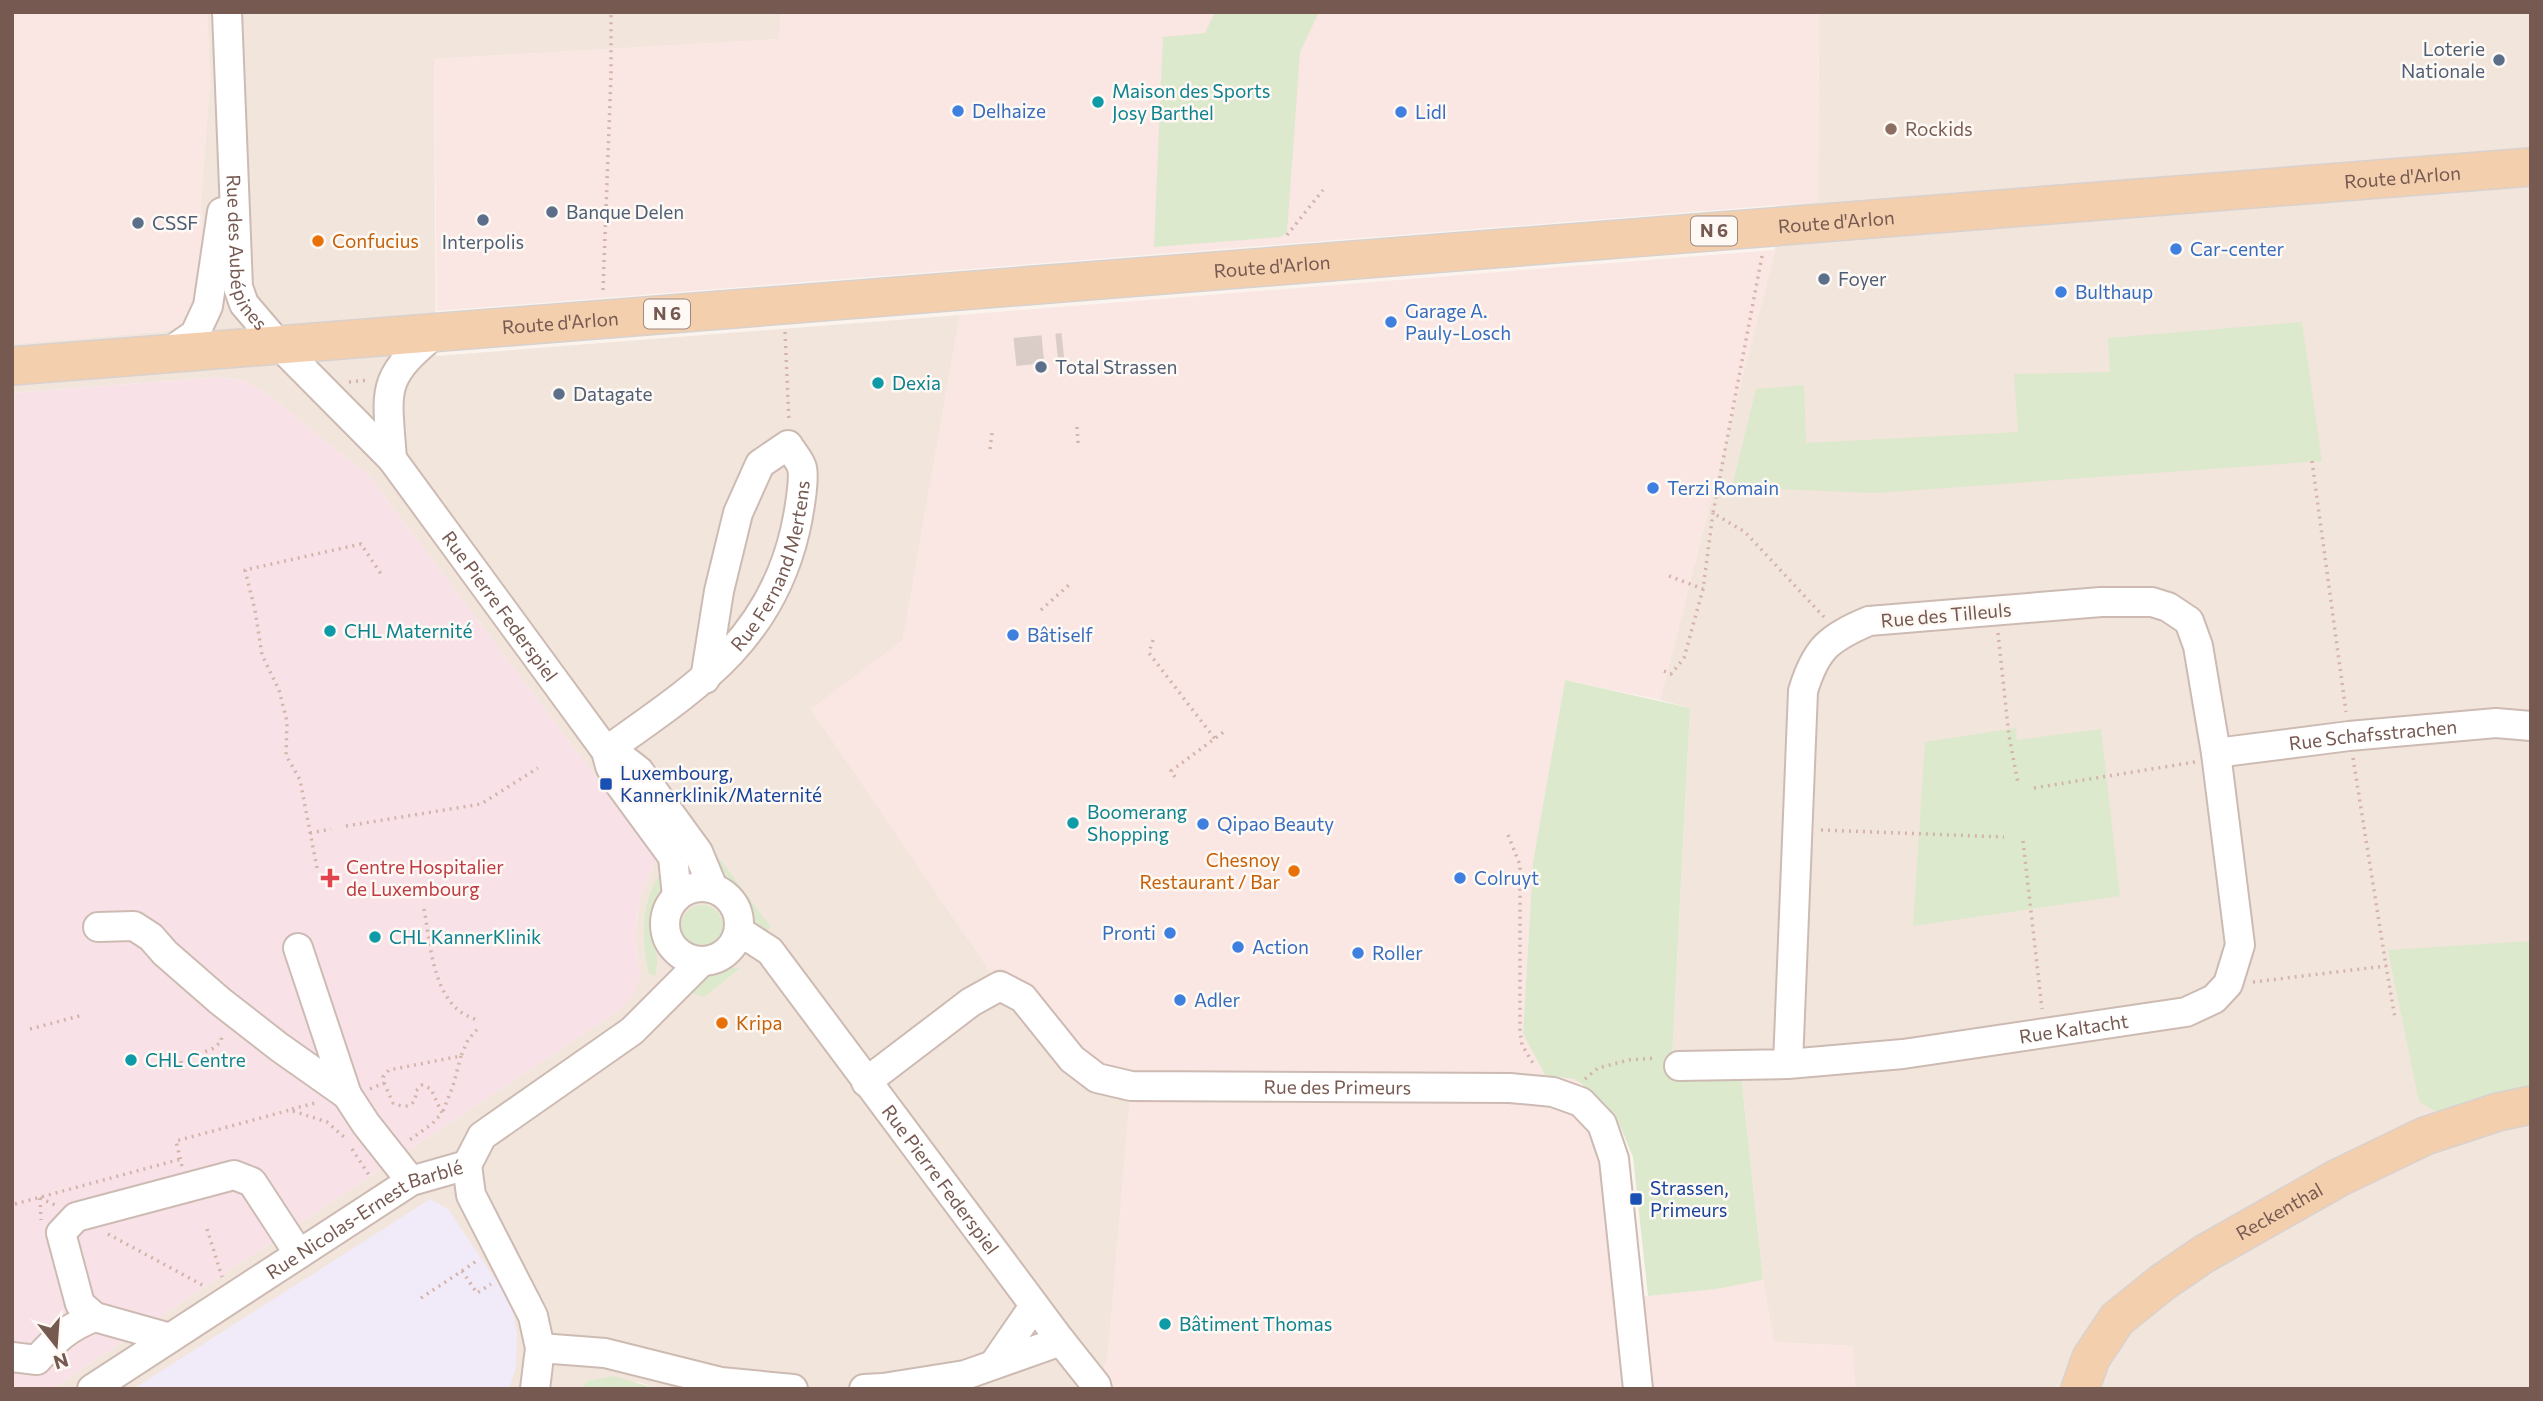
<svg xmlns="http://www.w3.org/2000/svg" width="2543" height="1401" font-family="Commissioner,sans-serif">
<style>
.residential{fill:#f2e5dc}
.commercial{fill:#fae6e3}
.education{fill:#f1eaf8}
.medical{fill:#f8e2e8}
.green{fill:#dce9cc}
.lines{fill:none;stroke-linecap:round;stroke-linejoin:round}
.minor-tunnel{stroke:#dacdc7;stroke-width:28;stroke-dasharray:28 14;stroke-linecap:butt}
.minor-casing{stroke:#cdbbb3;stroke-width:32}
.major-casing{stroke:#d9d1ce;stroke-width:40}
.path{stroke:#d4b4aa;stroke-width:3.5;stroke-dasharray:2 5;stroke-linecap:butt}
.minor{stroke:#fff;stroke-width:28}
.major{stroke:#f3cfad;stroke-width:37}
.service-dot{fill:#5c6f8a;stroke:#fef9f4;stroke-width:2.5}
.culture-dot{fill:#0f9aa8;stroke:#fef9f4;stroke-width:2.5}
.shop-dot{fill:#3f7fe0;stroke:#fef9f4;stroke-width:2.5}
.education-dot{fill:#8d6e63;stroke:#fef9f4;stroke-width:2.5}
.food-dot{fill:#e8710a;stroke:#fef9f4;stroke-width:2.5}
.transit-dot{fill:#1a4fb4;stroke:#fef9f4;stroke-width:2.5}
.health-dot{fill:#e0444e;stroke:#fef9f4;stroke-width:2.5}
.labels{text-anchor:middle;stroke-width:5;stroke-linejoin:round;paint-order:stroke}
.shield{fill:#fef9f4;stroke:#9f8982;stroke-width:2}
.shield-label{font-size:18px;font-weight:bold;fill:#765951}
.service-label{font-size:19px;fill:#4e5e75;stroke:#fef9f4;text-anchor:start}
.culture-label{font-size:19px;fill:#0d838f;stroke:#fef9f4;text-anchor:start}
.shop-label{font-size:19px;fill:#366cbe;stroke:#fef9f4;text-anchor:start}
.education-label{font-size:19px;fill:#785e54;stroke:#fef9f4;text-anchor:start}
.street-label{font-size:19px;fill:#765951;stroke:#fef9f4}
.food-label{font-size:19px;fill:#c56008;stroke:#fef9f4;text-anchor:start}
.transit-label{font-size:19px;fill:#164399;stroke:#fef9f4;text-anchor:start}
.health-label{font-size:19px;fill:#be3a42;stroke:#fef9f4;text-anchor:start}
</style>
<rect width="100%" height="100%" fill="#fbf4ee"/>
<path class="residential" d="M207 12H781L780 39 434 59 436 356 960 315 903 640 811 709 1000 986 1131 1086 1108 1355 1097 1389H659L639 1382 588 1381 580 1389H52L619 1010 640 976 635 940 640 895 656 860 624 814 369 476 270 396 245 381 219 377 12 393V344L168 331 204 295 201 201 210 81Z
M1819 12H2531V1389H1855L1852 1346 1774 1342 1763 1280 1741 1074 1671 1079 1690 708 1660 700 1775 250 1776 206 1818 202Z"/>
<path class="commercial" d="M12 12H207L210 82 201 201 204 295 194 318 168 331 12 344Z
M781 12H1819L1818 202 437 311 434 59 779 39Z
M1775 250 1660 700 1565 680 1533 862 1523 1034 1545 1075 1574 1079 1580 1084 1572 1097 1602 1124 1628 1298 1716 1289 1763 1280 1774 1342 1853 1346 1855 1389H1097L1108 1355 1131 1086 1000 986 811 709 903 640 960 315Z"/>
<path class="education" d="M430 1199 448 1209 504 1292 513 1312 517 1334 516 1368 509 1389H133Z"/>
<path class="medical" d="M219 377 245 381 270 396 369 476 624 814 656 860 640 895 635 940 640 976 633 994 619 1010 52 1389H12V393Z"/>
<path class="green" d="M1215 12H1319L1300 52 1287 233 1280 237 1154 247 1163 37 1205 33Z
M2302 322 2322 461 1876 493 1732 487 1756 389 1804 385 1806 443 2018 432 2014 374 2110 372 2108 338Z
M1565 680 1690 708 1671 1079 1741 1074 1763 1280 1716 1289 1648 1296 1633 1157 1616 1116 1590 1090 1574 1079 1545 1075 1523 1034 1533 862Z
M2016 728 2017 740 2101 729 2120 896 1913 926 1925 742Z
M710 858H719L770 926 766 939 755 927 740 896 723 881Z
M666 867C667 887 656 902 654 921 653 940 661 957 655 976L649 974C641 939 640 895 666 867Z
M681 926a21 21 0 1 1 42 0a21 21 0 1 1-42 0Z
M2531 941V1088L2441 1114 2419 1102 2388 950Z
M729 967 740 968 704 997 687 991 705 975Z
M613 1376 659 1389H580L588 1381Z"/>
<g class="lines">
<path class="minor-tunnel" d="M1015 352 1063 347"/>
<defs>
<g id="minor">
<path id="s1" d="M227 12 238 287 244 304 279 345 392 459 606 751 610 766 618 782 673 857 677 896"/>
<path d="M168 353 195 334 208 306 222 212"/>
<path d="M392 459C387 389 379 379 437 332"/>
<path id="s2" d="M606 751C693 689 769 643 795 531 798 518 805 480 802 468 800 460 792 452 788 445L760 464 738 513 719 591 705 679"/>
<path d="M606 751 621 757 639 771 698 852 713 888"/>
<path id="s3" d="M2216 753 2349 736 2496 723 2531 726"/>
<circle cx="702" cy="924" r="37"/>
<path d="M98 927 134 926 151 937 165 953 220 1001 279 1047 347 1095 366 1124 411 1181"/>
<path id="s4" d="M739 931 770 951 1061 1341 1096 1385 1097 1389"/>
<path d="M298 948 347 1095"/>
<path id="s5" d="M1679 1066 1788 1064 1903 1054 2186 1012 2214 999 2228 984 2240 945 2216 753 2198 646 2189 621 2168 607 2152 602H2101L1869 621C1829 638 1816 648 1803 691L1788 1064"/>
<path id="s6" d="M866 1082 971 1002 1000 986 1023 998 1072 1059 1097 1078 1131 1086 1510 1088 1553 1092 1581 1102 1602 1124 1614 1159 1638 1389"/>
<path d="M467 1165 471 1195 533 1316 540 1348 535 1389"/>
<path d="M170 1338 95 1317 80 1304 61 1233 76 1217 234 1175 252 1182 299 1254"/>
<path d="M540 1348 605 1353 721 1382 793 1389"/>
<path d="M12 1357 37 1360C54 1340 70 1326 95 1317"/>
<path d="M994 1364 1034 1306"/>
<path id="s7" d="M92 1389 411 1181 467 1165 482 1136 632 1031 702 961"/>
<path d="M864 1389 883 1388 965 1375 1061 1341"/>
</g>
<g id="major">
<path id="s8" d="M12 366 2531 167"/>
<path id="s9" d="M2080 1389 2091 1358 2117 1319 2163 1282 2204 1254 2338 1178 2425 1136 2498 1112 2531 1105"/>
</g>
</defs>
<use href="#minor" class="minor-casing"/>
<use href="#major" class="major-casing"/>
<path class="path" d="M1287 235 1323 190
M1762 256 1713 513 1745 532 1824 617
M603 290 611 75V12
M785 332 789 422
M349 382 369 380
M1077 427 1078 443
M990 449 992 433
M2312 461 2346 712
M1669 576 1703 589
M1041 610 1071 583
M1998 633 2009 736 2018 783
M1153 640 1149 653 1215 739
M1664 671 1671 674 1684 658 1703 589 1713 513
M2353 758 2386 966
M1175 777 1171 771 1225 731
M2034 788 2195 762
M346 826 481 804 538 768
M1821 830 2004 837
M310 833 331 829
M1508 835 1520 865V1031L1522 1045 1534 1065
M2023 841 2042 1009
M317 868 300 780 286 755 287 721 279 690 262 655 255 610 245 570 361 544 381 574
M424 909C430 941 432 986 457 1009 462 1014 470 1017 477 1020
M2253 982 2386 966 2395 1018
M30 1029 83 1015
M182 1070 181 1061 212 1049 221 1042 222 1034
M1585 1079 1598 1068 1629 1060 1656 1058
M384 1083 393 1103C406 1109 416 1107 416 1091L422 1085 431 1089 442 1113 432 1124 408 1141
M370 1089 384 1083 383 1077 389 1070 461 1056 468 1040 479 1027
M292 1109 315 1103
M443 1111 453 1086 461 1056
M352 1149 371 1178
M182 1166 176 1141 290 1110 327 1122 344 1137
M40 1198 55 1205
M40 1198 41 1220
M15 1204 181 1159
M207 1229 222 1277
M108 1234 206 1287
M462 1271 478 1260
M421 1298 462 1271 477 1293 491 1284"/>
<use href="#minor" class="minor"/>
<use href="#major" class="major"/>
</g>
<g class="service-dot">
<circle cx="2499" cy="60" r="7"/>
<circle cx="552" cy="212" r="7"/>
<circle cx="483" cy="220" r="7"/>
<circle cx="138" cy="223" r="7"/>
<circle cx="1824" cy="279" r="7"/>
<circle cx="1041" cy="367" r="7"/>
<circle cx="559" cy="394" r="7"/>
</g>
<g class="culture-dot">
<circle cx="1098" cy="102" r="7"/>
<circle cx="878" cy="383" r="7"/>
<circle cx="330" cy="631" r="7"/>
<circle cx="1073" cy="823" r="7"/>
<circle cx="375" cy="937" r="7"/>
<circle cx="131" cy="1060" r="7"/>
<circle cx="1165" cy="1324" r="7"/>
</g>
<g class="shop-dot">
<circle cx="958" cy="111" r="7"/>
<circle cx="1401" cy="112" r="7"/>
<circle cx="2176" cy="249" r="7"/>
<circle cx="2061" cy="292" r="7"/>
<circle cx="1391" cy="322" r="7"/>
<circle cx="1653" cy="488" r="7"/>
<circle cx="1013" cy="635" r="7"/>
<circle cx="1203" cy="824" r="7"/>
<circle cx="1460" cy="878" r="7"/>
<circle cx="1170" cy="933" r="7"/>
<circle cx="1238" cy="947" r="7"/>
<circle cx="1358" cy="953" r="7"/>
<circle cx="1180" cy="1000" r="7"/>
</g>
<circle class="education-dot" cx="1891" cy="129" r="7"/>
<g class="food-dot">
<circle cx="318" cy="241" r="7"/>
<circle cx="1294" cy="871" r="7"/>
<circle cx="722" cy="1023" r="7"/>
</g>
<g class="transit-dot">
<rect x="599" y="777" width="14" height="14" rx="3.5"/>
<rect x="1629" y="1192" width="14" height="14" rx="3.5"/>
</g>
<path class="health-dot" d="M326.5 867.5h7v7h7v7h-7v7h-7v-7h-7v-7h7z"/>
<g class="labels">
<g class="shield">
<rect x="1691" y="216.5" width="46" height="29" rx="5"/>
<rect x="644" y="299.5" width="46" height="29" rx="5"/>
</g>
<g class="shield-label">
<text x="1714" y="237">N 6</text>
<text x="667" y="320">N 6</text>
</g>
<g class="service-label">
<text x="2485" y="56" text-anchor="end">Loterie<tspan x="2485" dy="22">Nationale</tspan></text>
<text x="566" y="219">Banque Delen</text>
<text x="152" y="230">CSSF</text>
<text x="483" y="249" text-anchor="middle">Interpolis</text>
<text x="1838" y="286">Foyer</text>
<text x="1055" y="374">Total Strassen</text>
<text x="573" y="401">Datagate</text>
</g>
<g class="culture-label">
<text x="1112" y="98">Maison des Sports<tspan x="1112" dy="22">Josy Barthel</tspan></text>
<text x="892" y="390">Dexia</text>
<text x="344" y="638">CHL Maternité</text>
<text x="1087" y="819">Boomerang<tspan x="1087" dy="22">Shopping</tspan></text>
<text x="389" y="944">CHL KannerKlinik</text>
<text x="145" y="1067">CHL Centre</text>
<text x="1179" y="1331">Bâtiment Thomas</text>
</g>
<g class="shop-label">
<text x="972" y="118">Delhaize</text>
<text x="1415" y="119">Lidl</text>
<text x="2190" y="256">Car-center</text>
<text x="2075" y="299">Bulthaup</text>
<text x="1405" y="318">Garage A.<tspan x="1405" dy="22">Pauly-Losch</tspan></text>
<text x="1667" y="495">Terzi Romain</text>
<text x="1027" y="642">Bâtiself</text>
<text x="1217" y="831">Qipao Beauty</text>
<text x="1474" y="885">Colruyt</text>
<text x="1156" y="940" text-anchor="end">Pronti</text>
<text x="1252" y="954">Action</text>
<text x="1372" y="960">Roller</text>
<text x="1194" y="1007">Adler</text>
</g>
<g class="education-label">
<text x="1905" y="136">Rockids</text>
</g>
<g class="street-label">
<text dy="7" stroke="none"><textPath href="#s8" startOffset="2398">Route d'Arlon</textPath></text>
<text dy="7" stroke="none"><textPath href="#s8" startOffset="1830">Route d'Arlon</textPath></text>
<text dy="7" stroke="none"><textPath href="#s1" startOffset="243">Rue des Aubépines</textPath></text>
<text dy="7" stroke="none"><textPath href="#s8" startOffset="1264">Route d'Arlon</textPath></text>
<text dy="7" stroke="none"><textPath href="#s8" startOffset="550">Route d'Arlon</textPath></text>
<text dy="7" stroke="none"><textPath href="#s2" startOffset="257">Rue Fernand Mertens</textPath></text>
<text dy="7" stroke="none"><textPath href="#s1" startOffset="690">Rue Pierre Federspiel</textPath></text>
<text transform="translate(1946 615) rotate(-5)" y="7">Rue des Tilleuls</text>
<text dy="7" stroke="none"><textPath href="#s3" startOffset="158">Rue Schafsstrachen</textPath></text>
<text dy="7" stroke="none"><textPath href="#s5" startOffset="397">Rue Kaltacht</textPath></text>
<text dy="7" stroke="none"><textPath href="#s6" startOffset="542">Rue des Primeurs</textPath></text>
<text dy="7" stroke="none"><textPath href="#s4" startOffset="322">Rue Pierre Federspiel</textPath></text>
<text dy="7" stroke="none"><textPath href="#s9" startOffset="275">Reckenthal</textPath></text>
<text dy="7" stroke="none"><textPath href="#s7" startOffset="322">Rue Nicolas-Ernest Barblé</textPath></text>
</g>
<g class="food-label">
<text x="332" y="248">Confucius</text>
<text x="1280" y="867" text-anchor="end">Chesnoy<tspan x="1280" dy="22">Restaurant / Bar</tspan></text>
<text x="736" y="1030">Kripa</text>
</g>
<g class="transit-label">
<text x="620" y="780">Luxembourg,<tspan x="620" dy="22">Kannerklinik/Maternité</tspan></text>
<text x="1650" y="1195">Strassen,<tspan x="1650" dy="22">Primeurs</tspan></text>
</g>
<g class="health-label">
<text x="346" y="874">Centre Hospitalier<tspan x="346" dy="22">de Luxembourg</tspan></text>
</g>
</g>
<rect width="2543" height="1401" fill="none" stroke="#765951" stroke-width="28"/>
<g transform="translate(56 1345) rotate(163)" stroke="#fef9f4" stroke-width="5" paint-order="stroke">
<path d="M0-5L12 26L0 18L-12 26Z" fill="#765951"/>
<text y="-10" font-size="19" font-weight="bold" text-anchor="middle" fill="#765951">N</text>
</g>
</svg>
